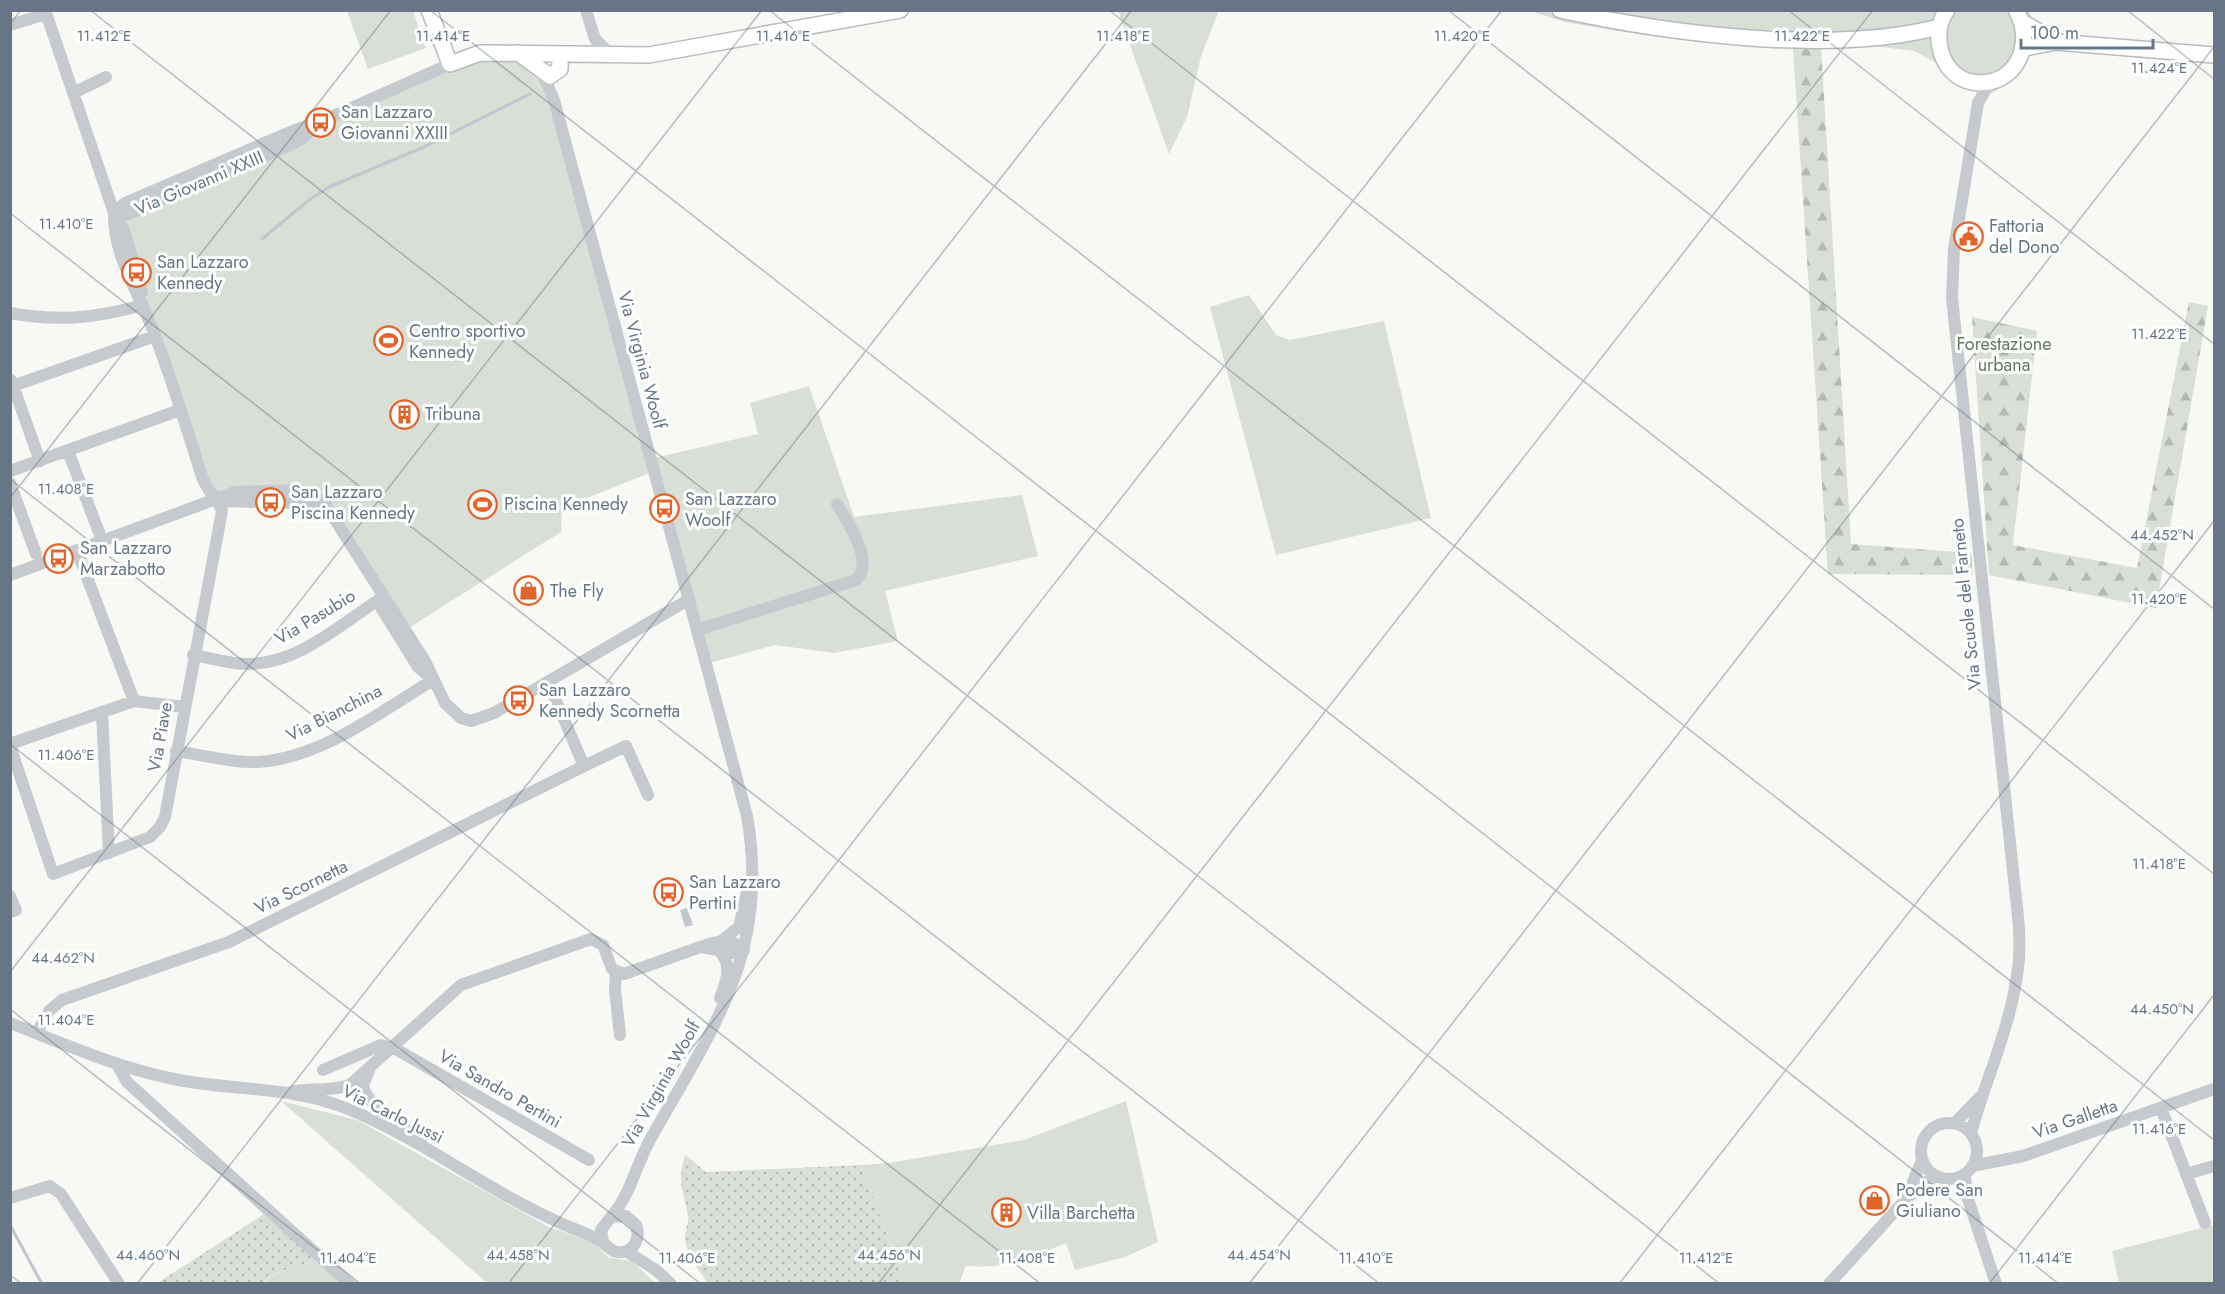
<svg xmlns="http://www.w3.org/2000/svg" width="2225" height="1294" font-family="Jost,sans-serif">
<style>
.grass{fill:url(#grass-dots)}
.forest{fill:url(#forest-firs)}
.park{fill:#d9dfd6}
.water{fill:#bec8cd}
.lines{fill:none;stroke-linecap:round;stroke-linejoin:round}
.stream{stroke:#bec8cd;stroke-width:3}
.major-casing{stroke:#b7bbbf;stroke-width:18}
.minor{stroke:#c6c9cd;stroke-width:12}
.major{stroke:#fff;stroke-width:15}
.ticks{fill:none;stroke:#677686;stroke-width:1.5;stroke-opacity:0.45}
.labels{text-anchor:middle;stroke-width:6;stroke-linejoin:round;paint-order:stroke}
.poi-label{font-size:18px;fill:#677686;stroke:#fff;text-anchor:start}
.street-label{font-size:18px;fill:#677686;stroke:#fff}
.park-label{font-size:18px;fill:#657862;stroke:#fff}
.ticks-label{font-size:15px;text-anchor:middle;fill:#677686;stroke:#fff;stroke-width:6;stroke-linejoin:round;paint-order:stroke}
</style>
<defs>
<pattern id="grass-dots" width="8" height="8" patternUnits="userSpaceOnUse" patternTransform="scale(1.5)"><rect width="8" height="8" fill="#d9dfd6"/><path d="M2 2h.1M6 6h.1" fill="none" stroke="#b4b9b3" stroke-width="1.8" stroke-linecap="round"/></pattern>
<pattern id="forest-firs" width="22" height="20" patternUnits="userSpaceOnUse" patternTransform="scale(1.5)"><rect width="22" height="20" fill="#d9dfd6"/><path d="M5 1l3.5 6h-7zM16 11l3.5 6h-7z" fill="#b4b9b3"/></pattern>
</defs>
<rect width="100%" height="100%" fill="#f8f8f5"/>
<path class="grass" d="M685 1155 706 1172 861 1165 905 1283H708C699 1272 686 1253 685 1238 685 1230 689 1223 688 1215 683 1188 677 1184 685 1155Z
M264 1214 318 1261C296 1266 279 1270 262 1283L156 1284Z"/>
<path class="forest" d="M1821 47 1851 544 1971 553 1973 575 1828 574 1793 49Z
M2189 302 2208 306 2156 608 1989 575 1972 317 2037 331 2013 545 2137 568Z"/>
<path class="park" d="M1536 10H2028C2050 43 2019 76 1992 93L1914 51 1865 45 1793 49 1734 45 1643 35 1565 22 1536 13Z
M347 11H413L426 48 368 69Z
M1118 11H1219L1201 56 1187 117 1169 154Z
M519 59 535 71 549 103 654 458 758 434 750 403 809 386 854 517 1022 495 1038 556 885 591 898 641 834 653 775 645 710 663 652 472 562 508 561 532 402 632 335 528 318 507 272 502 226 508 215 502 116 223 449 62Z
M1249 295 1276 335 1290 340 1384 321 1431 518 1276 555 1210 307Z
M281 1101 357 1120 549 1227 591 1241 609 1258 632 1261 655 1283H487Z
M1126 1101 1158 1242 1125 1257 1075 1270 1066 1243C1027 1259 1010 1269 966 1266L959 1283H905L861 1165 889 1163 1024 1140Z
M2214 1225V1283H2119L2112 1251Z
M318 1261 342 1284H262C279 1270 296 1266 318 1261Z"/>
<path class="water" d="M687 908 693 925 685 927 680 910Z"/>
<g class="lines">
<path class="stream" d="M262 239 309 200 329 187 424 147 530 94
M10 1225 42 1284"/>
<defs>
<path id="major" d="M429 10 450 64 480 53 649 55 900 10
M1560 10C1671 34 1830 55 1939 27
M1947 10C1930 33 1940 76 1972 82 2015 89 2036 44 2016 10
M2024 23 2056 42
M2025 48 2056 42 2214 55
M518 53 550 76 560 69V60L555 55"/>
</defs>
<use href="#major" class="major-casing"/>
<path class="minor" d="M45 10 114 213 124 230 142 292
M586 10 595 39 613 57
M10 25 46 14
M542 73 554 100 747 816C771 952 713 1027 650 1140 636 1165 630 1196 611 1217
M73 93 106 77
M114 213C113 256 139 293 154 333 172 380 187 429 202 477 208 490 212 498 226 501L325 504
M114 213 125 203 295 130 320 122 450 64
M114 213 128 214 274 152 298 141 315 127
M10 313C59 322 96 318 143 305
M11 380 40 461
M10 387 155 336
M68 451 100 535
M10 471 180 410
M10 483 36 554
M77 551 134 701
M10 575 235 492 300 490 313 494 325 504 425 661 445 703 461 718 471 721 494 713 688 600
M380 606 418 667 432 679
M697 630 856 580C875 561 848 523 837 504
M193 655C211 658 230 664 248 664 299 664 342 623 383 597
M102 713 109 853
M10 744 134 701 184 707
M10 746 53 874 150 837 160 827 165 817 222 511 217 499
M176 751C203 755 232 763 258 762 322 758 380 712 433 680
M584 766 626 746 648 795
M10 896 16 910 10 912
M720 942 739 927 748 888
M716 948C734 963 727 980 720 998
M616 972 615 990 620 1035
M10 1023C64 1044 118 1068 174 1079 232 1091 293 1086 348 1109 424 1140 490 1193 565 1225 577 1230 592 1235 602 1242 608 1246 610 1251 617 1252 633 1255 641 1238 636 1225L626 1216 611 1217 601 1230 603 1242
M37 1033 49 1011 62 1000 229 942 584 766 548 682
M116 1063 127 1082 350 1284
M323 1070 381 1045 394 1048 589 1160
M369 1071 363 1085C367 1109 404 1123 421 1142
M291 1092C310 1087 335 1092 351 1084L461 985 591 939 603 945 612 969 624 974 709 944C722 940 735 940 744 950L734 953 701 947
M2161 1108 2205 1223
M1955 1123 1980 1097
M1921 1151a28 28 0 1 1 56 0a28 28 0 1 1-56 0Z
M1971 1133C1986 1078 2011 1027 2018 968 2022 940 2017 909 2014 880L1952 298 1954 249 1978 103 1991 80
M1972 1166 2023 1156 2214 1089
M1965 1174 1967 1196 1996 1284
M2186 1174 2214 1166
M1907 1197 1922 1160
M10 1198 50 1186 61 1194 119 1284
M626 1251 656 1270 671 1284
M1829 1284 1907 1198 1935 1176"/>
<use href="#major" class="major"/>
</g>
<path class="ticks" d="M90 10 1720 1284M430 10 2059 1284M769 10 2214 1140M1109 10 2214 874M1448 10 2214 609M1788 10 2214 344M2127 10 2214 79M10 24 21 10M10 213 1380 1284M10 479 1041 1284M10 498 391 10M10 744 701 1284M10 972 762 10M10 1009 361 1284M10 1275 22 1284M137 1284 1132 10M508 1284 1502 10M878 1284 1873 10M1249 1284 2214 47M1619 1284 2214 521M1989 1284 2214 995"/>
<defs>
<symbol id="bus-ring" viewBox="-11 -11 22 22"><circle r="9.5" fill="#fff" stroke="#e3642a" stroke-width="1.5"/><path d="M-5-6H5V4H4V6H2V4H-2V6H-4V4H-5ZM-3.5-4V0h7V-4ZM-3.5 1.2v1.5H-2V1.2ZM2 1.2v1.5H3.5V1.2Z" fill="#e3642a"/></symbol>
<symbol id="civic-ring" viewBox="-11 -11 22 22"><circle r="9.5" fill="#fff" stroke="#e3642a" stroke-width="1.5"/><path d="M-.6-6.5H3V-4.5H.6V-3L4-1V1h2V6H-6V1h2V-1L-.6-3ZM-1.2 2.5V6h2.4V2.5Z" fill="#e3642a"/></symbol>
<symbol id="stadium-ring" viewBox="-11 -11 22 22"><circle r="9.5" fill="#fff" stroke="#e3642a" stroke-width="1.5"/><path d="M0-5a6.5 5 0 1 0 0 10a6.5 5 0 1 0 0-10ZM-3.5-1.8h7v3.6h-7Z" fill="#e3642a"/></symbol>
<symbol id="building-ring" viewBox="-11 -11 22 22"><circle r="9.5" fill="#fff" stroke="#e3642a" stroke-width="1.5"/><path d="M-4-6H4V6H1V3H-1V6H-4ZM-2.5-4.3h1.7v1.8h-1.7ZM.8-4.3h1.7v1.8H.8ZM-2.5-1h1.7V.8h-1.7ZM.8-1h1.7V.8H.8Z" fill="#e3642a"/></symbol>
<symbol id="shop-ring" viewBox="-11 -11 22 22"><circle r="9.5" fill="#fff" stroke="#e3642a" stroke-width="1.5"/><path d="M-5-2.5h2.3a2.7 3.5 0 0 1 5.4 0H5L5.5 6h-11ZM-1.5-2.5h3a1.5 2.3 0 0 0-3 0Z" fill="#e3642a"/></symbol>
</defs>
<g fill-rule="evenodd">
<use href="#bus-ring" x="304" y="106" width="33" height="33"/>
<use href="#civic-ring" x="1952" y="220" width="33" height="33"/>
<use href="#bus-ring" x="120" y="256" width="33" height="33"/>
<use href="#stadium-ring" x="372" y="324" width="33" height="33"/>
<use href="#building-ring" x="388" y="398" width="33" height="33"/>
<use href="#bus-ring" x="254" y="486" width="33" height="33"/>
<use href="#stadium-ring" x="466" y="488" width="33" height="33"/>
<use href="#bus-ring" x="648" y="492" width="33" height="33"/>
<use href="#bus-ring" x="42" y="542" width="33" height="33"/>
<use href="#shop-ring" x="512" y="574" width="33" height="33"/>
<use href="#bus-ring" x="502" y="684" width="33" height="33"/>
<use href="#bus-ring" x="652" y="876" width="33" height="33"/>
<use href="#shop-ring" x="1858" y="1184" width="33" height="33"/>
<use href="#building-ring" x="990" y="1196" width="33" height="33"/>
</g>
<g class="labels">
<g class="poi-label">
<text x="341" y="118">San Lazzaro<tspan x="341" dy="21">Giovanni XXIII</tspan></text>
<text x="1989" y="232">Fattoria<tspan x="1989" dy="21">del Dono</tspan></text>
<text x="157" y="268">San Lazzaro<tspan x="157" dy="21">Kennedy</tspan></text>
<text x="409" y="337">Centro sportivo<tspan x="409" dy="21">Kennedy</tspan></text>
<text x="425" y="420">Tribuna</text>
<text x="291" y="498">San Lazzaro<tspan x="291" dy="21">Piscina Kennedy</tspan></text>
<text x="685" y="505">San Lazzaro<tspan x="685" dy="21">Woolf</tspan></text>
<text x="504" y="510">Piscina Kennedy</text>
<text x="80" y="554">San Lazzaro<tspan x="80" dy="21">Marzabotto</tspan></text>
<text x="550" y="597">The Fly</text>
<text x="539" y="696">San Lazzaro<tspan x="539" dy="21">Kennedy Scornetta</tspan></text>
<text x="689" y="888">San Lazzaro<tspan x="689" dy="21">Pertini</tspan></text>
<text x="1896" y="1196">Podere San<tspan x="1896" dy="21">Giuliano</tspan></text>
<text x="1027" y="1219">Villa Barchetta</text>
</g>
<g class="street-label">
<text transform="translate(199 183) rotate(-23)" y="6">Via Giovanni XXIII</text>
<text transform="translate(642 360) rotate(75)" y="6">Via Virginia Woolf</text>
<text transform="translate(1966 604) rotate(-96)" y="6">Via Scuole del Farneto</text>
<text transform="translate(315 617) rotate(-31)" y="6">Via Pasubio</text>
<text transform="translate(334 713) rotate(-27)" y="6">Via Bianchina</text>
<text transform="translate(160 737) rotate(-80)" y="6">Via Piave</text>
<text transform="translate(301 887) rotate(-26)" y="6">Via Scornetta</text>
<text transform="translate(661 1084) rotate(-61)" y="6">Via Virginia Woolf</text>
<text transform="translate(500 1089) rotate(30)" y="6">Via Sandro Pertini</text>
<text transform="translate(393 1114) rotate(26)" y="6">Via Carlo Jussi</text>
<text transform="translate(2075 1119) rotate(-19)" y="6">Via Galletta</text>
</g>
<g class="park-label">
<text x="2004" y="350">Forestazione<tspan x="2004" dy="21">urbana</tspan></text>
</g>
</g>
<g class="ticks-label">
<text x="104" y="41">11.412°E</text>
<text x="443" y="41">11.414°E</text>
<text x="783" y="41">11.416°E</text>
<text x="1123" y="41">11.418°E</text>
<text x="1462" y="41">11.420°E</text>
<text x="1802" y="41">11.422°E</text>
<text x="2159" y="73">11.424°E</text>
<text x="66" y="229">11.410°E</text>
<text x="2159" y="339">11.422°E</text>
<text x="66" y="494">11.408°E</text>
<text x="2162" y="540">44.452°N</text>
<text x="2159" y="604">11.420°E</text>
<text x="66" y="760">11.406°E</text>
<text x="2159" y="869">11.418°E</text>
<text x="63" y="963">44.462°N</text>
<text x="2162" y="1014">44.450°N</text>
<text x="66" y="1025">11.404°E</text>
<text x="2159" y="1134">11.416°E</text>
<text x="148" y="1260">44.460°N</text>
<text x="518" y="1260">44.458°N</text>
<text x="889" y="1260">44.456°N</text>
<text x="1259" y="1260">44.454°N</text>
<text x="348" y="1263">11.404°E</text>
<text x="687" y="1263">11.406°E</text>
<text x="1027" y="1263">11.408°E</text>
<text x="1366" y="1263">11.410°E</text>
<text x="1706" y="1263">11.412°E</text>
<text x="2045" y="1263">11.414°E</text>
</g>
<rect width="2225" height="1294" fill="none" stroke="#677686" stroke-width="24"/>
<path d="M2021 39v9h132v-9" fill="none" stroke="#677686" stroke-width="3"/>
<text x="2030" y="39" font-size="18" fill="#677686" stroke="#ffffff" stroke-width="4.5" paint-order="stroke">100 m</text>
</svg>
